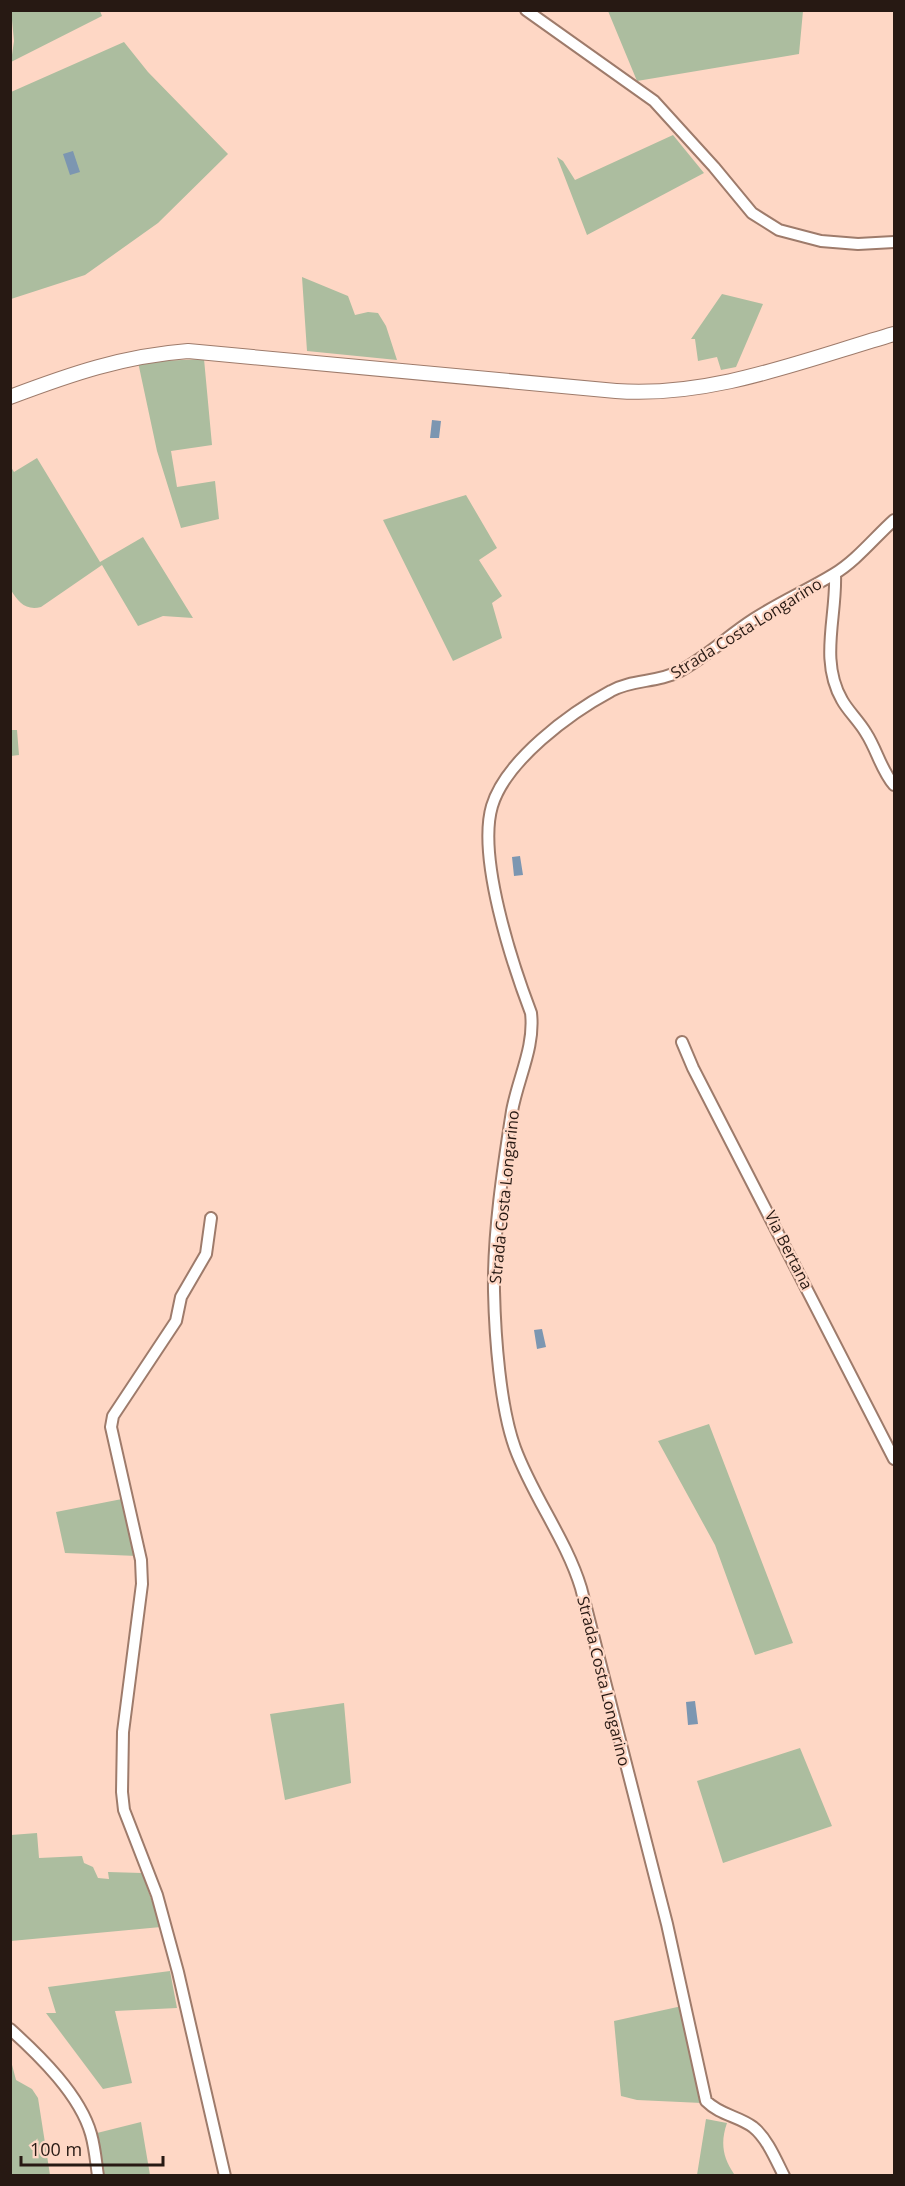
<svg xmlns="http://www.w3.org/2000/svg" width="905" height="2186" font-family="'Open Sans',sans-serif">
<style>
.green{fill:#acbd9f}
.water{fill:#7c96b1}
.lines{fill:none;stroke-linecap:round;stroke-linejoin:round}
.minor-casing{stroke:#9e7b6b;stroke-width:14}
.tertiary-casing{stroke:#9e7b6b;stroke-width:16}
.minor{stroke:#fff;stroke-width:10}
.tertiary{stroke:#fff;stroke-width:14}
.labels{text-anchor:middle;stroke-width:4.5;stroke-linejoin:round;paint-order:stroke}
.street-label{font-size:16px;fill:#271913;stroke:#fed7c5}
</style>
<rect width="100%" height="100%" fill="#fed7c5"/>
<path class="green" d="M11 10 100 11 102 16 11 62 14 41Z
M608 11H803L799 54 637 81Z
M124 42 148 72 228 154 158 223 85 275 11 299V92Z
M673 135 704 173 587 235 557 157 563 161 575 180Z
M302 277 348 296 355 315 368 312 378 313 386 326 397 360 307 351Z
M722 294 763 304 736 367 721 370 717 357 698 361 695 339H691Z
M204 359 212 445 171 451 177 487 215 481 219 519 181 528 157 451 138 362Z
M37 458 100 562 143 537 193 618 163 616 138 626 102 565 41 607C26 611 18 602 11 590V467L14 472Z
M466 495 497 548 479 560 502 596 492 603 502 638 453 661 383 520Z
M11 730H17L19 755 11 756Z
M709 1424 793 1643 755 1655 715 1545 658 1441Z
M122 1499 137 1556 65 1553 56 1512Z
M344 1703 351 1783 285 1800 270 1714Z
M800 1748 832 1826 723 1863 697 1781Z
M37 1833 39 1858 82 1856 84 1863 93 1867 98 1878 109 1879 108 1872 142 1873 161 1927 11 1941V1835Z
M170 1971 177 2008 115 2011 132 2083 103 2089 46 2013H56L48 1987Z
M682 2006 702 2103 637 2100 621 2096 614 2021Z
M11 2061 16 2080 32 2089 38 2098 50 2175H11Z
M706 2119 727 2123C720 2143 723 2158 734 2174L697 2175Z
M141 2122 150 2175H104L97 2133Z"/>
<path class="water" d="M73 151 80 172 70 175 63 154Z
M432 420 441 421 439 438H430Z
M520 856 523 875 514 876 512 857Z
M542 1329 546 1347 537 1349 534 1330Z
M695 1701 698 1724 688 1725 686 1702Z"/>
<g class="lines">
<defs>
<path id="minor" d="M526 10 654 101 714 167 752 213 779 230 821 241 858 244 894 242
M835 574C837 616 819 660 842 700 848 711 859 721 866 733 877 750 881 770 894 785
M682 1042 693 1068 894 1459
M211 1218 206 1254 181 1297 176 1321 113 1416 111 1427 141 1560 142 1584 123 1732 122 1792 124 1810 157 1895 178 1972 225 2176
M10 2029C40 2056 80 2095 91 2134 95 2148 96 2162 98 2176
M784 2176C776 2160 767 2138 753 2127 738 2116 720 2115 706 2101L667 1924 581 1588C566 1539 533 1497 515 1448 500 1407 495 1336 494 1291 493 1234 503 1168 512 1111 518 1078 535 1047 531 1013 512 963 477 857 492 806 506 760 570 713 611 691 632 679 658 683 680 671 706 657 729 635 754 619 780 602 808 590 834 574 856 561 875 537 894 520"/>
<path id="tertiary" d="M10 397C71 374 123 356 188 351L616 391C711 398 804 360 894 334"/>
</defs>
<use href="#minor" class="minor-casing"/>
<use href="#tertiary" class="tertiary-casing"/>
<use href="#minor" class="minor"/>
<use href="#tertiary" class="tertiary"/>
</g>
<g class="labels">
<g class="street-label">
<text transform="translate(746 628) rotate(-32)" y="6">Strada Costa Longarino</text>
<text transform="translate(504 1197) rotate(-84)" y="6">Strada Costa Longarino</text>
<text transform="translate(789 1250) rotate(63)" y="6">Via Bertana</text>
<text transform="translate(604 1681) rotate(76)" y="6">Strada Costa Longarino</text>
</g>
</g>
<rect width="905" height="2186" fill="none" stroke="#271913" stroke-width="24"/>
<path d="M21 2156v9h142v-9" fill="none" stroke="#271913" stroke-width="3"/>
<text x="30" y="2156" font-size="18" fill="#271913" stroke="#fed7c5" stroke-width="4.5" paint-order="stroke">100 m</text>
</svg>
